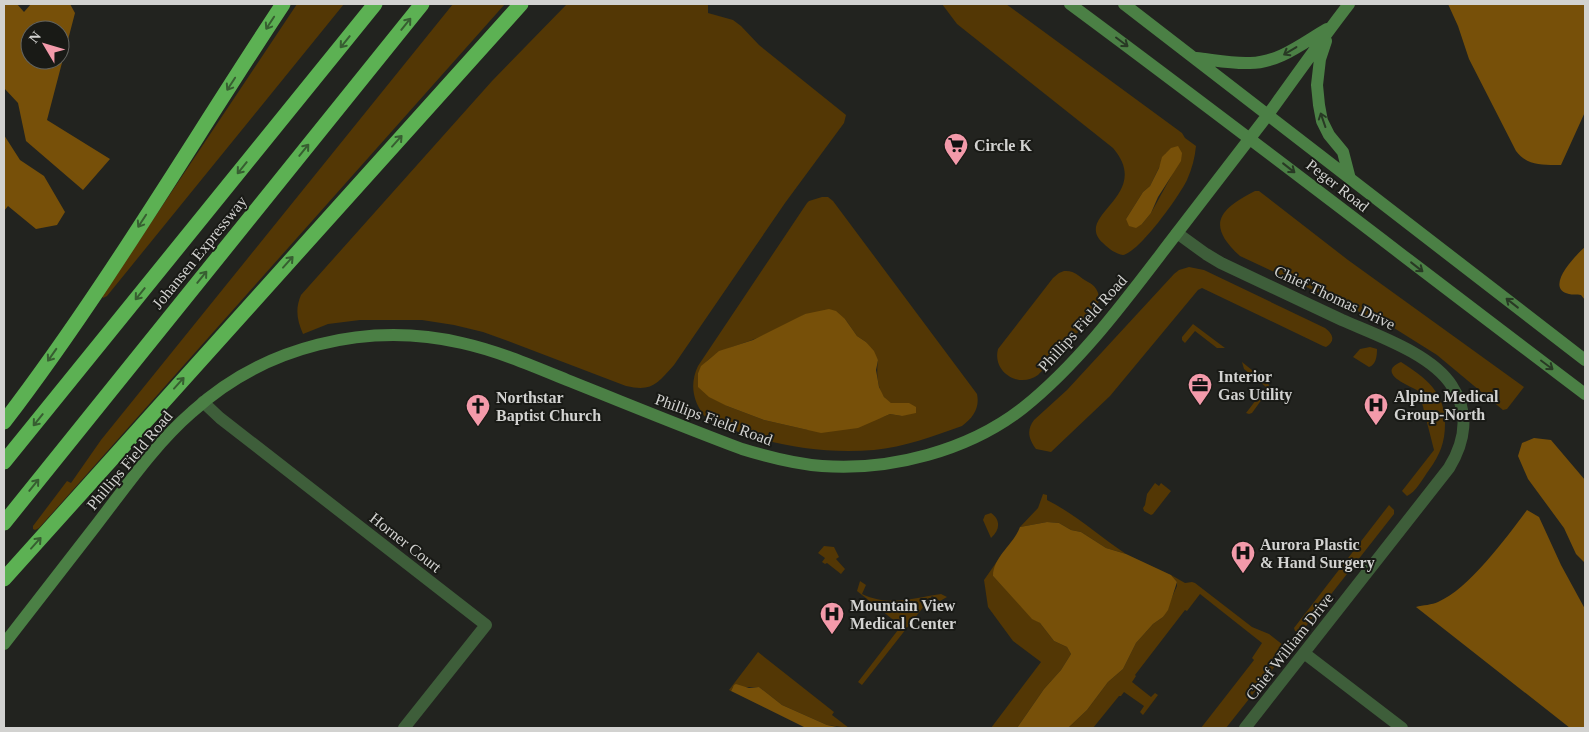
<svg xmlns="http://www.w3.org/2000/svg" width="1589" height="732" font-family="'Times New Roman',serif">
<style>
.green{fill:#533705;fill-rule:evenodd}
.forest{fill:#775009;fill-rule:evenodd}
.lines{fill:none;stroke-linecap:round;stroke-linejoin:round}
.street{stroke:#3e5e3a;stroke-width:12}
.secondary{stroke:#4b8045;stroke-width:12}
.highway{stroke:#5cb153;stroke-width:15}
.oneway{stroke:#375e31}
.oneway2{stroke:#283924}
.labels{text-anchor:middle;stroke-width:4;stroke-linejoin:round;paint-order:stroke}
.poi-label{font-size:16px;font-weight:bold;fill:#d2d2d0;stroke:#191a16;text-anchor:start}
.street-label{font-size:16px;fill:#d2d2d0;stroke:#191a16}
</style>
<rect width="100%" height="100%" fill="#22231f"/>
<path class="green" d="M297 4H344L107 296 103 298 102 296Z
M453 4H505L39 528 35 530 33 529V526L67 481 71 483 101 440Z
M567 4H708V13L733 20 741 26 759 45 846 115 844 123 785 203 674 365C657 384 652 392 626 386L508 341 483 332 454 325 422 320H360L328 324 303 334C297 320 295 309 301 295L492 81Z
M942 4H1006L1182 133 1185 138 1196 146C1195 157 1192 169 1187 180 1180 195 1139 253 1123 255 1116 254 1109 249 1103 243 1072 215 1154 196 1113 148L957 24ZM1166 153 1173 173 1151 213 1142 224 1126 219 1143 192 1150 186Z
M1255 191H1259L1348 260 1524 387 1507 409 1503 410 1437 355 1394 328 1240 256C1205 224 1220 209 1255 191Z
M822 197H828L833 201 977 394C980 408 973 418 962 426 934 436 904 447 874 450 823 454 774 446 728 428 722 425 711 423 707 419 693 403 689 385 698 366L807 203 809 201ZM805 314 845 319 857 336 866 342 878 360C876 374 877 398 893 404 898 405 904 404 909 403L902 416 890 414 883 417 808 430 764 420 727 406 698 373C710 351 731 348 752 340 770 333 789 325 805 314Z
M1189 267 1204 270 1325 328C1333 334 1336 341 1326 347L1323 346 1202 288 1198 290 1110 396 1051 452 1036 449C1029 439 1026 431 1034 420L1067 390 1174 274 1179 270Z
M1064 271C1075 270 1079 277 1088 282 1096 286 1101 294 1098 304 1091 321 1052 361 1038 375 1019 389 992 372 998 349L1053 278 1059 273Z
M1193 324 1225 348H1217L1195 331 1185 343 1182 340V337Z
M1370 347 1377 349C1377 356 1376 365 1369 367L1353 357 1360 349Z
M1242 362 1268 383 1270 388 1252 413 1249 414 1246 413 1266 387 1244 369Z
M1401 362C1426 378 1445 392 1445 424 1445 442 1440 455 1429 470 1423 478 1416 492 1407 496L1402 491 1434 450 1419 391C1410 386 1375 373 1401 362Z
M1155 483 1159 486 1161 483 1171 491 1153 514 1151 515 1144 511 1143 508 1145 505 1147 494Z
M1043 494 1047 495V500C1075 514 1099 536 1126 554L1106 548 1081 532 1071 530 1059 523 1047 522 1020 527 1038 508Z
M1389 505 1394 510V514L1303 630 1300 632 1295 631 1294 628Z
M991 513C1001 520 1000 530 991 538L983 520 985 515Z
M824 546 834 547 839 557 836 559 845 569 841 574 827 563 825 564 822 562 825 558 818 553Z
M998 560 993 576 1030 616 1040 623 1054 641 1067 647 1071 654 1061 670 1044 689 1017 728H991L1041 662 1013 641 988 607 984 580Z
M1171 575 1185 583 1192 582 1195 583 1252 627 1269 634 1283 645 1285 648 1284 655 1226 728H1201L1254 660 1252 658 1262 643 1200 594 1187 611 1185 610 1135 675 1136 676 1132 682 1151 697 1155 693 1158 695 1143 715 1140 712 1144 706 1124 692 1121 696H1119L1093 728H1068L1087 710 1108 682 1123 669 1136 643 1153 624 1163 617 1177 586V582Z
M860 581 866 585 862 594C889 607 913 598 941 594L947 597 940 601 932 596 862 685 858 682 901 626 857 591Z
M758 652 834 712 832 715 849 728 827 725 782 705 759 687H733L731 691 729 690Z"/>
<path class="forest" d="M4 4H17L24 12 31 4H70L75 13 47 120 110 159 83 190 26 141 18 103 4 88ZM30 30H60V60H30Z
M1448 4H1585V112L1561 165C1543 165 1527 166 1516 151L1469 59 1458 26Z
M4 135 20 160 44 176 65 212 57 225 36 229 8 206 4 211Z
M1178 146 1182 153 1181 161 1158 197 1151 213 1142 224 1136 228 1129 226 1126 219 1143 192 1150 186 1159 168 1162 157 1171 148Z
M1585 247V300L1581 295C1577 294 1572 295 1569 294 1543 288 1577 254 1585 247Z
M829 309 836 311 845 319 857 336 866 342 874 351 878 360 876 370 879 387 884 397 891 403H909L916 407V413L902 416 890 414 858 428 821 433 764 420 727 406 709 397 698 387V373L701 366 719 351 753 340 805 314Z
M1534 438 1551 440 1585 480V563L1576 554 1564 528 1528 479 1518 456 1522 443Z
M1527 510 1539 517 1561 565 1585 609V728H1570L1416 607C1423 605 1432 605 1438 602 1469 589 1507 537 1527 510Z
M1047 522 1059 523 1071 530 1081 532 1106 548 1126 554 1171 575 1177 582 1168 610 1163 617 1153 624 1136 643 1123 669 1108 682 1087 710 1068 728H1017L1044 689 1061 670 1071 654 1067 647 1054 641 1040 623 1032 619 993 576C993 557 1014 544 1020 527Z
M736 684 749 688 759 687 782 705 827 725 842 728H806L731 691 734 685Z"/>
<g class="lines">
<path class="street" d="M1177 233 1206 254 1221 263C1262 282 1302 301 1342 320 1376 335 1432 354 1452 386 1470 413 1465 442 1449 468L1245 728
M203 402 220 418 486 625 404 728
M1304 653 1402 728"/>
<path class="secondary" d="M1070 4C1243 132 1413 264 1585 394
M1124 4 1585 360
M1326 41 1320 59 1317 85 1319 105 1322 121 1329 135 1343 152 1350 179
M1196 58C1214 60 1233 64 1250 63 1279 63 1304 42 1327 29
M4 644C34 605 64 567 94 528 125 488 154 445 192 412 264 346 367 321 462 343 498 351 533 366 567 380 625 403 683 427 742 449 768 457 794 464 822 466 890 471 968 451 1023 408 1083 360 1130 294 1177 233 1207 194 1237 155 1267 116 1294 79 1321 40 1349 4"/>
<path class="highway" d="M4 422C105 290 191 143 283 4
M4 462 375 4
M4 523 422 4
M4 579 521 4"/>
</g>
<defs><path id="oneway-shaft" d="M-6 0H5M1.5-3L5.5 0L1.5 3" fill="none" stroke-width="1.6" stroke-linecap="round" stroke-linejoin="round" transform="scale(1.25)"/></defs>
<g class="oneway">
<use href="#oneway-shaft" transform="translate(270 23) rotate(123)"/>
<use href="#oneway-shaft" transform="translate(406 24) rotate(-51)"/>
<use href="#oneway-shaft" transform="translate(345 42) rotate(129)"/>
<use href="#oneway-shaft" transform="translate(231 84) rotate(123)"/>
<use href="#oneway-shaft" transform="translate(397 141) rotate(-48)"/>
<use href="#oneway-shaft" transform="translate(304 150) rotate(-51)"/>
<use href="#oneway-shaft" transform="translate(242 168) rotate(129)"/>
<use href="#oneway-shaft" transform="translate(142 221) rotate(123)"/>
<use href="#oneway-shaft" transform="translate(288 262) rotate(-48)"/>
<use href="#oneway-shaft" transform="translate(202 277) rotate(-51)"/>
<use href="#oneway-shaft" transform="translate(140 294) rotate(129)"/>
<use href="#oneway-shaft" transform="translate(52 355) rotate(125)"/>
<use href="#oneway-shaft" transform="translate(179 383) rotate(-48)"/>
<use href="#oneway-shaft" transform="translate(38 420) rotate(129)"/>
<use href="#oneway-shaft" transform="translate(34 485) rotate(-51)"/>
<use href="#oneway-shaft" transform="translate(36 543) rotate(-48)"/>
</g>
<g class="oneway2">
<use href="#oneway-shaft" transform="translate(1122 42) rotate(37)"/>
<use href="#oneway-shaft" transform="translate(1290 51) rotate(149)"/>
<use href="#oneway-shaft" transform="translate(1323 120) rotate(-109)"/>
<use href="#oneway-shaft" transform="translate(1289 168) rotate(38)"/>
<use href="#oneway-shaft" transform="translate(1417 267) rotate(38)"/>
<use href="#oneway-shaft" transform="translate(1512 303) rotate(-142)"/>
<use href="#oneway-shaft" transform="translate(1547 365) rotate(37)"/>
</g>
<defs>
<symbol id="supermarket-pin" viewBox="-11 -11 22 30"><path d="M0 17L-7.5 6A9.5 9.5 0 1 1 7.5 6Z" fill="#f39aaa" stroke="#191a16"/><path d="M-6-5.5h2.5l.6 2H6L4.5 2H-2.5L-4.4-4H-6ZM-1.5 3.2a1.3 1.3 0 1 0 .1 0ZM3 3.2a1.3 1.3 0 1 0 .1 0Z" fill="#111"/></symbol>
<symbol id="office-pin" viewBox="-11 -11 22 30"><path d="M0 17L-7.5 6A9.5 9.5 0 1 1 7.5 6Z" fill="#f39aaa" stroke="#191a16"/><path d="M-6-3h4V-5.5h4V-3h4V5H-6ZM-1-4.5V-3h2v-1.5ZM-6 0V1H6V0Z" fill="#111"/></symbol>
<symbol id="hospital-pin" viewBox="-11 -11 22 30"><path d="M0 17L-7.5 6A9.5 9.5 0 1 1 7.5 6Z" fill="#f39aaa" stroke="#191a16"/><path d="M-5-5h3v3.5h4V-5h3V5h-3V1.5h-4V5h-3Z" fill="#111"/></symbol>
<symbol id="church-pin" viewBox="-11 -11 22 30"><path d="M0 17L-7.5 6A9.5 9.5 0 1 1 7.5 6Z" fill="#f39aaa" stroke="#191a16"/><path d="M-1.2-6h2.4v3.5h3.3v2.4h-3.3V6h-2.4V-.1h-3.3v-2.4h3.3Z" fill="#111"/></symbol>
</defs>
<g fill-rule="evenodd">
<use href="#supermarket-pin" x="942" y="131" width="28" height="38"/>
<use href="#office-pin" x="1186" y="371" width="28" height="38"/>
<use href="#hospital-pin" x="1362" y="391" width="28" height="38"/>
<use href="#church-pin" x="464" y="392" width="28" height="38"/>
<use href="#hospital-pin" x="1229" y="539" width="28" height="38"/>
<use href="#hospital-pin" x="818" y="600" width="28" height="38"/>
</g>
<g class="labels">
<g class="poi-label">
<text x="974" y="151">Circle K</text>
<text x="1218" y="382">Interior<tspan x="1218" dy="18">Gas Utility</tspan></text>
<text x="1394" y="402">Alpine Medical<tspan x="1394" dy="18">Group-North</tspan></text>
<text x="496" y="403">Northstar<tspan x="496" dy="18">Baptist Church</tspan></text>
<text x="1260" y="550">Aurora Plastic<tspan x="1260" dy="18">&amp; Hand Surgery</tspan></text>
<text x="850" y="611">Mountain View<tspan x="850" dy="18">Medical Center</tspan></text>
</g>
<g class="street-label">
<text transform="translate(1338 185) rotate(38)" y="6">Peger Road</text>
<text transform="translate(199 252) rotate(-51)" y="6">Johansen Expressway</text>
<text transform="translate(1335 297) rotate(25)" y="6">Chief Thomas Drive</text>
<text transform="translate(1082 323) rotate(-48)" y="6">Phillips Field Road</text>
<text transform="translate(714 419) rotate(20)" y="6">Phillips Field Road</text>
<text transform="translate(129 460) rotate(-50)" y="6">Phillips Field Road</text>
<text transform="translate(406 542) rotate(38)" y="6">Horner Court</text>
<text transform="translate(1289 646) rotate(-52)" y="6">Chief William Drive</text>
</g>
</g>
<rect width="1589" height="732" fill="none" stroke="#d2d2d0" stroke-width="10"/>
<g transform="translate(45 45) rotate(308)"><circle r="24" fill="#191a16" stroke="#636460"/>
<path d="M0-4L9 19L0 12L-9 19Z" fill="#f39aaa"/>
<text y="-8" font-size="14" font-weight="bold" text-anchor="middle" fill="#d2d2d0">N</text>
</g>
</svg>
